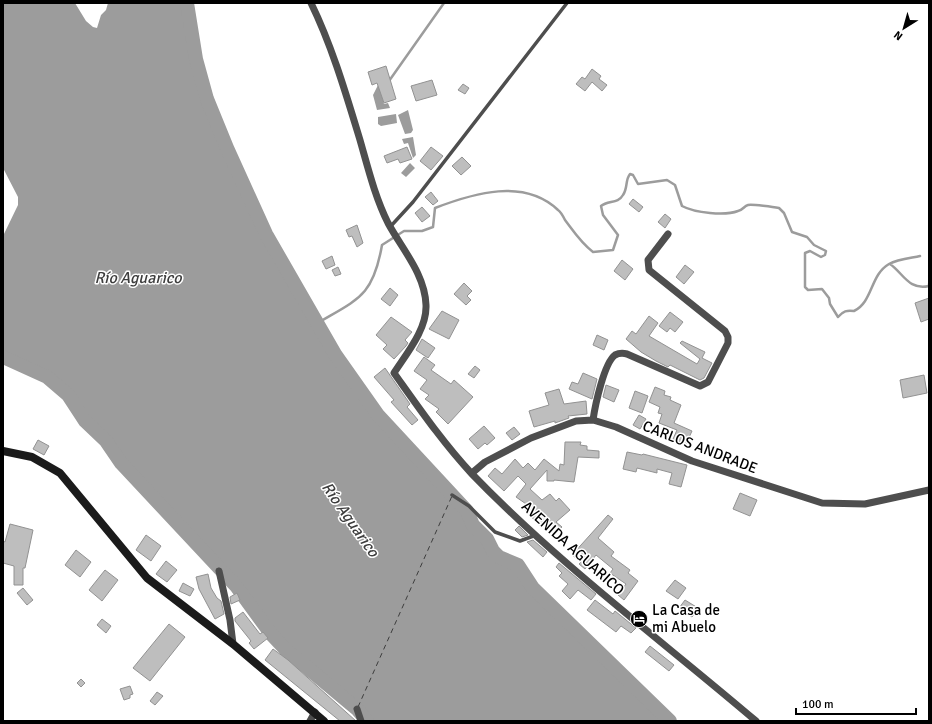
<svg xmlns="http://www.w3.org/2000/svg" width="932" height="724" font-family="Signika,sans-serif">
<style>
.water{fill:#9c9c9c}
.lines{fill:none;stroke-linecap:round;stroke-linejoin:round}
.stream{stroke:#9c9c9c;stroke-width:2.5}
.river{stroke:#9c9c9c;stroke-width:14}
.ferry{stroke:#3d3d3d;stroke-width:1;stroke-dasharray:5 4;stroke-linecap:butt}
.building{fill:#bebebe;stroke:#929292}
.lane{stroke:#4e4e4e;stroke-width:3.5}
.street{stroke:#4e4e4e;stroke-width:7}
.secondary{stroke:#1b1b1b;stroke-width:8}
.labels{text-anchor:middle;stroke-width:3;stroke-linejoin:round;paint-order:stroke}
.street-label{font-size:15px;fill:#000;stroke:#fff}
.poi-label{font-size:15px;fill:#000;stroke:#fff;text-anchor:start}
.water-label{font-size:16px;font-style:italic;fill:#3d3d3d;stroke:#fff}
</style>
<rect width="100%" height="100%" fill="#fff"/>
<path class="water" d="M3 3H75L86 21 93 27 97 28 101 15 106 10 108 3H187L196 59 207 99 227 148 266 234 335 354 378 415 467 511 473 525 487 539 493 551 499 557 518 565 533 588 670 721H367L357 709 286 650 271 634 236 586 121 463 106 441 85 421 68 395 47 377 3 357V236L18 205V197L3 168Z
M379 83 384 104 388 103 390 108 377 110 373 95Z
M408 110 413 130 411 133 405 134 398 115Z
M396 114 397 123 381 126 378 124V117Z
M413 137 416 155 413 158 408 143 404 144 402 139Z
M410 163 415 168 406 177 401 173Z"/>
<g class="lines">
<path class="stream" d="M389 81 444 3
M890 264C903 273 909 291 929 286V284
M316 324C358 299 373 297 382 245L404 231H422L433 227 435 208C474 193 524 178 558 210 561 212 563 216 565 220 574 232 581 243 593 252L613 250 618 235 603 215 601 206C608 200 618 204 623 195 628 188 625 180 630 174L633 175 638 184 667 180 675 185 682 206C695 213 725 216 738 211 743 210 744 206 748 205 752 204 774 207 779 208L784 213 792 232 807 237 814 245 826 251 825 255 821 257 810 251 805 253V287L808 290 822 289 829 298 830 304 838 317C843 311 847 310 854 311 873 302 870 275 889 264 898 259 911 258 920 256"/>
<path class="river" d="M187 3 196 59 207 99 227 148 266 234 335 354 378 415 467 511 473 525 487 539 493 551 499 557 518 565 533 588 670 721
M3 357 47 377 68 395 85 421 106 441 121 463 236 586 271 634 286 650 357 709 367 721"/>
<path class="ferry" d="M358 707 452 496"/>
</g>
<path class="building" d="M386 66 396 99 384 103 377 83 372 85 368 72Z
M592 69 601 76 599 79 607 85 602 91 592 82 585 91 576 84 582 77 585 79Z
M432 80 437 95 416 101 411 86Z
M463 84 469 88 465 94 458 90Z
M407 147 412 159 400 163 398 159 387 163 384 156Z
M431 147 443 156 431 170 420 161Z
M462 157 471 166 461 175 452 166Z
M431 192 438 201 433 205 425 197Z
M633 199 643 207 639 212 629 204Z
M422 207 430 216 422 222 415 213Z
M665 214 671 219 665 228 658 222Z
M357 225 363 243 357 247 352 236 349 237 346 230Z
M332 256 335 265 326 269 322 261Z
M622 260 633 269 625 280 614 271Z
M685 265 694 272 684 284 676 277Z
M338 267 341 274 335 276 332 270Z
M464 283 472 291 467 296 471 300 466 305 454 294Z
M390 288 398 295 390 306 381 299Z
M929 298V319L921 322 915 303Z
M442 311 459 320 449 339 429 329Z
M670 312 683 322 675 332 670 328 667 332 659 326Z
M649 316 658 323 649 336 697 364 700 359 680 343 682 341 705 352 702 358 712 363 704 378 700 380 670 365 668 367 656 361 641 352 626 339 632 331 636 334Z
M391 317 412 332 405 340 408 343 406 346 394 359 383 349 387 345 376 335Z
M597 335 608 340 604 350 593 345Z
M422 339 435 348 428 358 416 350Z
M424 357 435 365 431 370 451 384 454 380 473 397 448 424 436 412 439 409 425 399 429 395 420 389 427 380 414 371Z
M475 366 480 370 474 378 468 374Z
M385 368 410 404 407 407 418 420 412 425 391 402 394 400 374 377Z
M583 373 597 379 592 399 569 389 572 382 578 384Z
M924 375 927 393 903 398 900 380Z
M606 385 619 390 614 402 603 397Z
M655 387 665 391 664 395 671 397 670 400 681 405 674 423 692 431 686 444 673 439 677 430 659 423 662 414 658 413 660 407 649 402Z
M559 389 564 404 586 401 587 414 568 416 569 418 555 423V421L534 427 529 411 549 405 545 393Z
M635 391 648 396 642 413 629 408Z
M639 415 646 419 640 429 633 425Z
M484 426 495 438 487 445 485 443 478 449 469 439Z
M514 427 520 434 512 440 506 433Z
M38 440 49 446 44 455 33 449Z
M565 442H581L580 445 587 446V450L599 451V458L578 457 574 482 554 480V481H547V470L530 489 542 500 550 494 556 501 559 498 570 510 556 522 562 527 554 534 545 524 541 527 525 510 529 506 516 497 526 484 518 476 504 491 488 476 495 468 502 474 515 459 523 468 528 463 535 470 544 459 559 471 560 464 564 465Z
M627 452 642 455 643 454 687 465 681 487 669 484 672 473 657 469V473L637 468 636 472 623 469Z
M740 493 757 500 750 516 733 509Z
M608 515 613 519 598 538 614 552 611 556 630 570 628 573 638 581 624 600 618 595 626 584 610 573 613 569 596 555 585 569 579 564 581 562 572 555Z
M10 524 33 530 25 568H23V585H14V566L3 563V541L5 542Z
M519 526 528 535 522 537 515 530Z
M146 535 161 546 151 561 136 550Z
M533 540 547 552 543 557 527 542Z
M76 550 91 562 80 577 65 565Z
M166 561 177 570 167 582 156 574Z
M559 563 596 594 591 600 578 590 570 599 562 591 568 584 559 576 562 573 556 567Z
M105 570 118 580 102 601 89 590Z
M208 574 211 588 217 598 221 601 224 614 215 619 199 589 196 577Z
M675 580 686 588 678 599 666 591Z
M183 583 194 589 190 596 179 591Z
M23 588 33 600 27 605 17 593Z
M237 593 240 600 231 604 230 597Z
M595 600 613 614 615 611 636 628 631 633 621 626 616 632 587 610Z
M685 600 698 608 692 617 679 608Z
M243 612 260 634 263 632 268 638 254 649 249 643 251 641 235 621V618Z
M102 619 111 626 106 633 97 625Z
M169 624 185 637 150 681 133 668Z
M650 646 674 665 669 671 645 652Z
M273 649 288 660 356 721H340L265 660Z
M81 679 85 683 81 687 77 683Z
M130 686 133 694 130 695V698L124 700 120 689Z
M157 692 163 696 155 705 150 701Z"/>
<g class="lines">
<path class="lane" d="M390 227 413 202 567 3
M452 495 469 506 495 532 520 541 536 535"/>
<path class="street" d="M311 3C332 46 346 94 360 140 368 168 375 197 388 223 402 249 425 274 426 305 427 329 407 353 394 373 419 408 443 443 472 474 559 564 661 640 756 721
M593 420C595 406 604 363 615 355 619 353 623 353 627 354L700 386 708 382 728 343V337L725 331 649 270 648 260 668 234
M472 473 485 462 531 438 576 421 593 420 616 427 692 461 822 503 865 504 929 490
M219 571 230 620 233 644
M357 709 361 721
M310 721 315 712"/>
<path class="secondary" d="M3 451 32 457 60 473 147 578 233 644 324 721"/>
</g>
<defs>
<symbol id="hotel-disc" viewBox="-11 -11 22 22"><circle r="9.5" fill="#000" stroke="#fff"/><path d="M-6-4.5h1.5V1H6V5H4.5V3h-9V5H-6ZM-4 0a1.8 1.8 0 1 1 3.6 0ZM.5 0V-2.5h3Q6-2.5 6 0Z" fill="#fff"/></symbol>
</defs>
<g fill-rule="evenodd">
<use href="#hotel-disc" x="629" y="609" width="20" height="20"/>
</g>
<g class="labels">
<g class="street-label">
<text transform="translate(700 447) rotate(21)" y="5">CARLOS ANDRADE</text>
<text transform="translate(573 548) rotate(42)" y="5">AVENIDA AGUARICO</text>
</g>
<g class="poi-label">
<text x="652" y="615">La Casa de<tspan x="652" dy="17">mi Abuelo</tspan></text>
</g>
<g class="water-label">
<text x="138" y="283">Río Aguarico</text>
<text transform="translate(351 519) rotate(55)" y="6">Río Aguarico</text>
</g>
</g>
<rect width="932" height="724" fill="none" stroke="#000000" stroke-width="8"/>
<g transform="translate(904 28) rotate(217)" stroke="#ffffff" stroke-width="3" paint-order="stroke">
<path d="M0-3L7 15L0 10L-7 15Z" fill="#000000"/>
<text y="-6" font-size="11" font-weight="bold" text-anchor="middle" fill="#000000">N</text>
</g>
<path d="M796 708v6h120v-6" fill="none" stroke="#000000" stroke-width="2"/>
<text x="802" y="708" font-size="12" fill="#000000" stroke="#ffffff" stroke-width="3" paint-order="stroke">100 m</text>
</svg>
